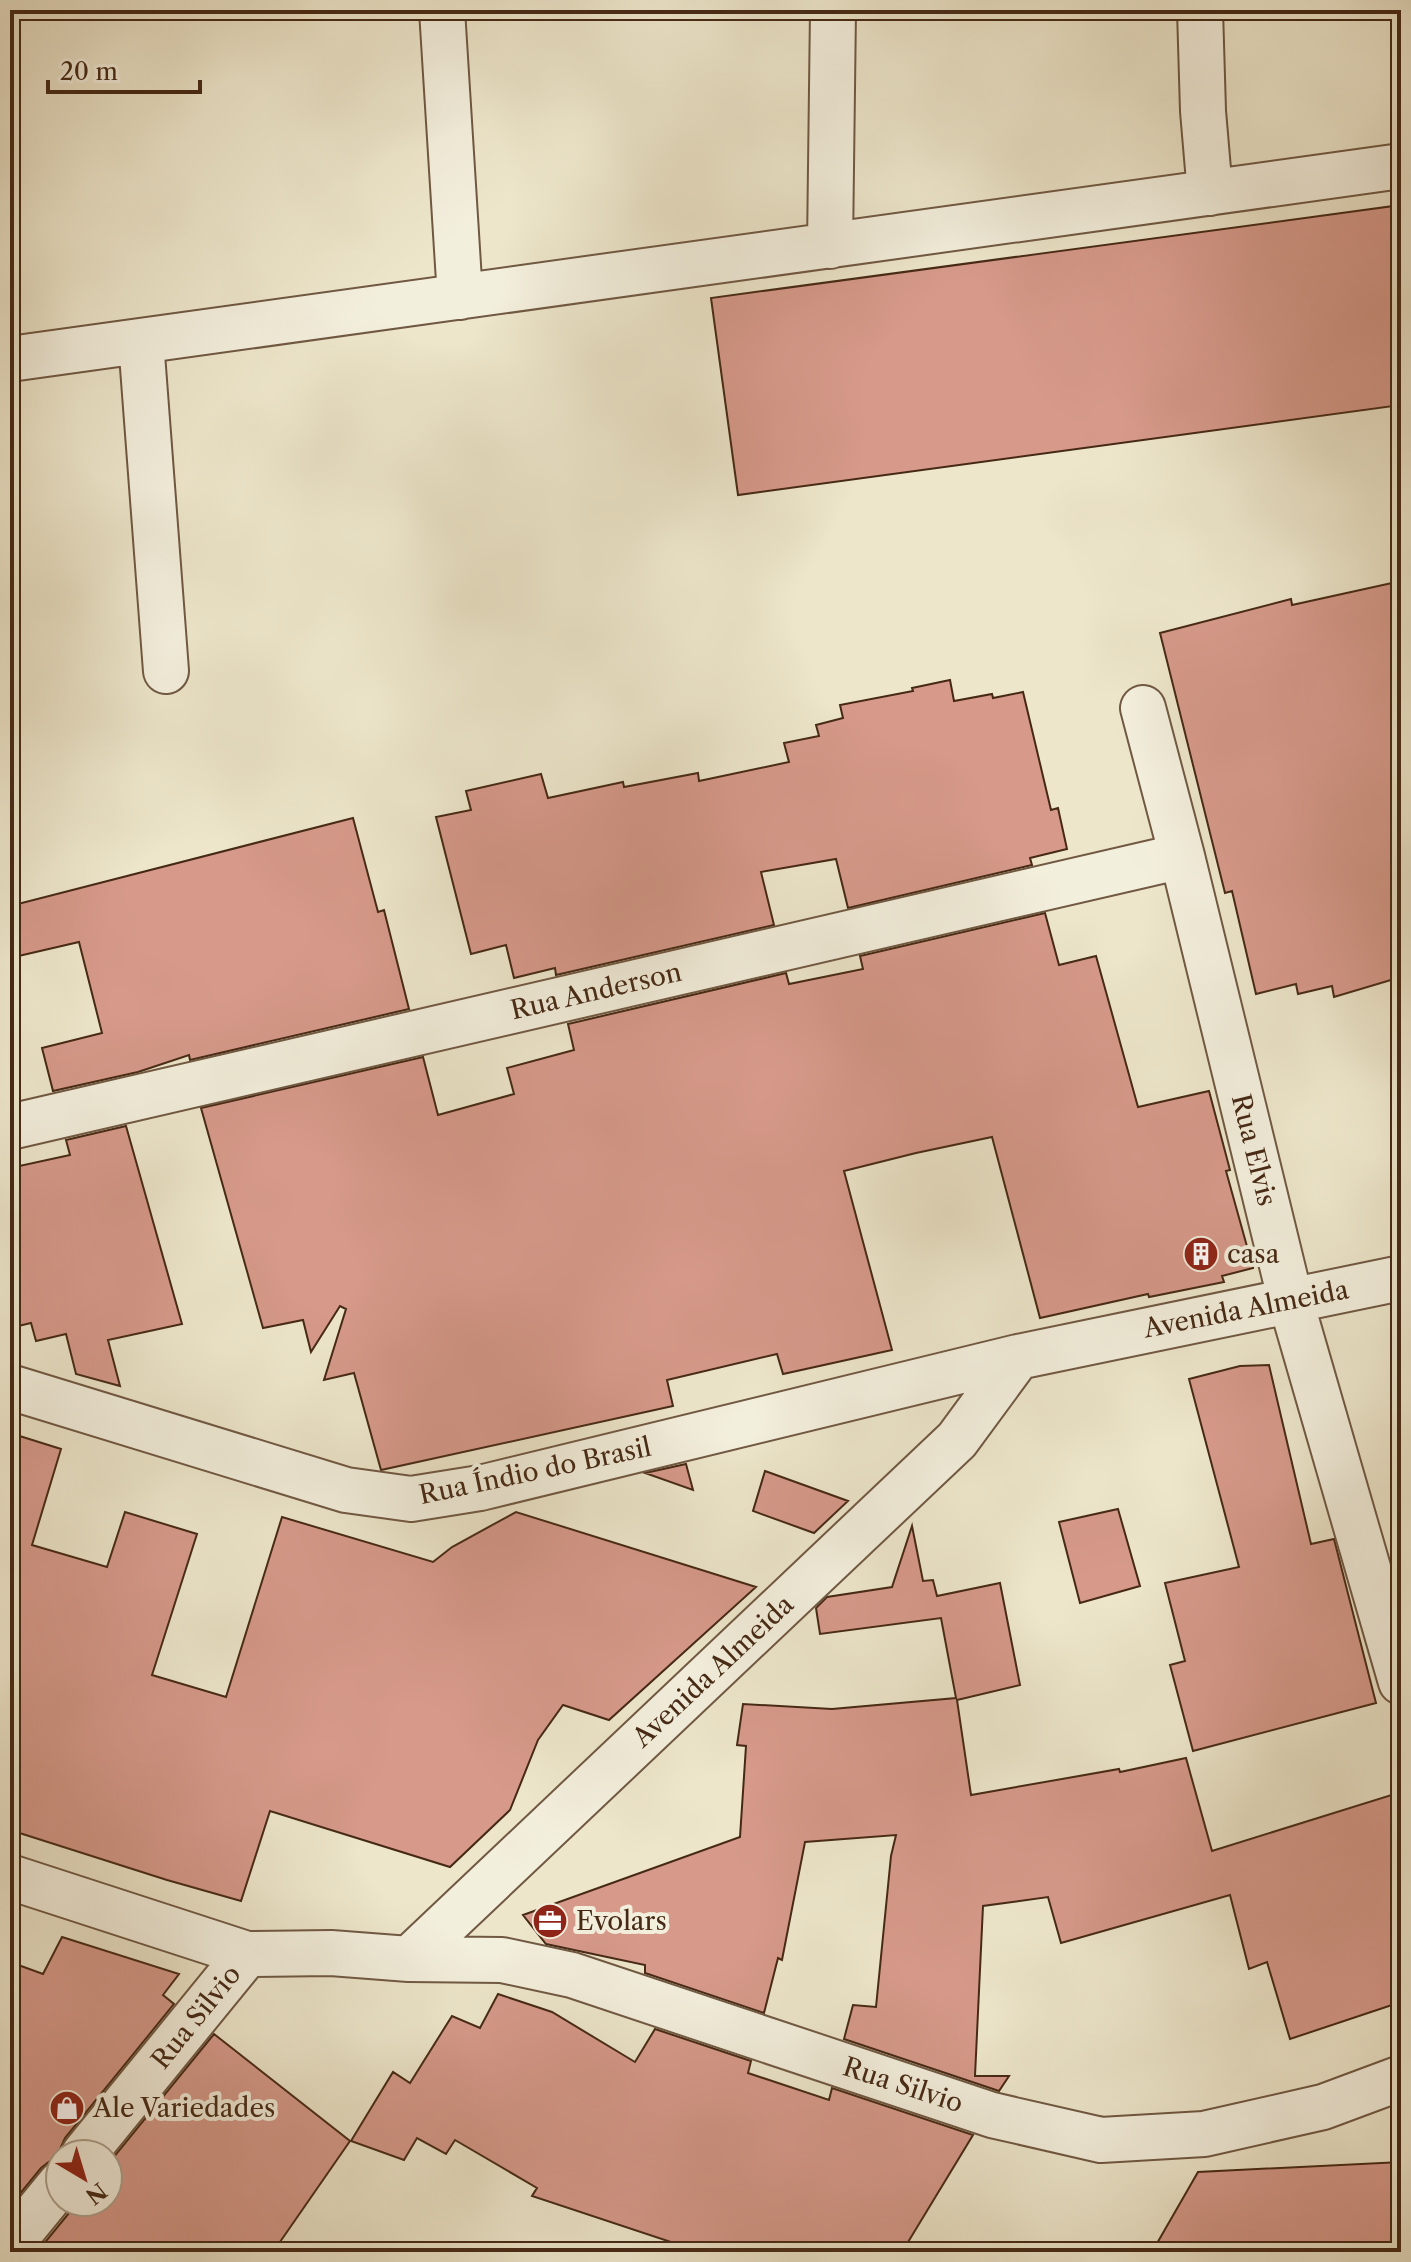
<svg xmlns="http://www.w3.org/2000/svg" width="1411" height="2262" font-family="'Libre Caslon Text',serif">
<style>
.building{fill:#d6998a;stroke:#462915;stroke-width:2}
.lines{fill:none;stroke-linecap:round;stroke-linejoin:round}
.minor-casing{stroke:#705842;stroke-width:48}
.minor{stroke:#f3efdd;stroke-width:44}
.labels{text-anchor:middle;stroke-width:8;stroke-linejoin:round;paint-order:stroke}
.street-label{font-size:26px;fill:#462915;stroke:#f3efdd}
.poi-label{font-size:26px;fill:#462915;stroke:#f3efdd;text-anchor:start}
</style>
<rect width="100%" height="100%" fill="#ede6cb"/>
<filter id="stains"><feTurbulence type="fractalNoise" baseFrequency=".0025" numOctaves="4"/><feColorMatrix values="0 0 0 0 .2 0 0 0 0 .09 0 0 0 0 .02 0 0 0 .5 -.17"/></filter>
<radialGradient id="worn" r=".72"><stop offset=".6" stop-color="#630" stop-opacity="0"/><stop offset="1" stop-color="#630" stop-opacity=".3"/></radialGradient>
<path class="building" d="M1401 205V405L738 495 711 298Z
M1401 581V977L1334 997 1332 986 1298 994 1296 984 1256 994 1232 891 1225 893 1160 633 1291 599 1292 605Z
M950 680 954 701 992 694 993 698 1023 692 1051 810 1058 808 1067 849 1030 858 1032 865 848 908 836 859 761 872 774 925 556 975 555 968 514 978 506 945 471 954 436 817 471 810 466 791 541 774 548 798 623 782 624 787 698 773 699 781 789 762 784 743 819 736 816 725 843 718 840 705 913 691 912 688Z
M353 818 378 912 384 910 409 1009 190 1060 189 1055 138 1072 53 1091 42 1048 102 1033 79 942 10 958V906Z
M1045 913 1059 965 1096 956 1138 1107 1209 1091 1230 1170 1226 1171 1253 1268 1222 1276 1224 1282 1149 1297 1148 1294 1040 1318 992 1137 916 1153 844 1171 892 1350 783 1374 777 1354 667 1380 673 1406 381 1470 354 1373 324 1380 346 1309 340 1306 311 1352 303 1320 263 1328 201 1108 423 1057 438 1115 514 1094 507 1068 574 1050 568 1024 786 973 789 984 863 969 860 956Z
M126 1126 182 1324 108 1340 120 1386 76 1374 66 1334 36 1341 31 1323 10 1328V1168L70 1155 66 1140Z
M1269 1365 1311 1544 1334 1539 1376 1703 1193 1751 1170 1665 1185 1661 1165 1583 1239 1567 1189 1379 1240 1366Z
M10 1433 61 1449 32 1545 107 1567 125 1512 197 1534 152 1675 226 1697 282 1517 433 1562 452 1547 516 1512 756 1587 609 1720 563 1705 538 1740 510 1810 450 1867 270 1811 241 1901 167 1880 10 1830Z
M686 1464 693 1490 645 1473Z
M765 1471 848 1501 814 1533 753 1511Z
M1118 1509 1140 1586 1080 1603 1059 1522Z
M912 1526 923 1581 933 1580 937 1596 1000 1583 1020 1685 957 1700 971 1795 1119 1769 1120 1772 1186 1758 1212 1851 1401 1792V2002L1290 2039 1267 1962 1249 1969 1230 1895 1061 1943 1048 1897 983 1906 975 2076H1009L999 2091 844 2039 853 2005 876 2007 891 1856 896 1835 805 1842 782 1960 778 1958 764 2013 645 1973V1965L546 1944 523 1915 740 1837 746 1746 737 1745 743 1704 832 1709 956 1698 941 1618 820 1634 816 1608 827 1597 892 1587Z
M62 1937 179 1974 163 1995 174 2004 65 2138 60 2149V2160L50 2161 41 2168 10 2206V1962L43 1974Z
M498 1994 552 2012 635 2062 655 2029 751 2061 748 2073 829 2100 832 2088 973 2135 902 2252H701L532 2196 537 2188 455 2140 446 2154 417 2138 404 2160 351 2141 393 2072 410 2083 452 2016 480 2028Z
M214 2034 350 2141 273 2252H37L78 2202H108V2164Z
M1401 2162V2252H1152L1198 2172Z"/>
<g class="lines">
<defs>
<path id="minor" d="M442 10 460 297
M1200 10 1203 111 1210 193
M830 246 833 10
M141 341 166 671
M10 359 1401 166
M1143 708 1182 856 1291 1302 1401 1682
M10 1127 1182 856
M10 1387 346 1490 411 1499 480 1488 1018 1357
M10 1877 247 1954 331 1953 409 1959 957 1440 1018 1357 1401 1278
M409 1959 502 1960 572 1975 992 2115 1101 2140 1204 2134 1323 2107 1401 2078
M84 2154 247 1954
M10 2245 60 2184"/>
</defs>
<use href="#minor" class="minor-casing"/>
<use href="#minor" class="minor"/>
</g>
<defs>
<symbol id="building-disc" viewBox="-11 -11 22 22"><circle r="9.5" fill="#8f2418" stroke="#f3efdd"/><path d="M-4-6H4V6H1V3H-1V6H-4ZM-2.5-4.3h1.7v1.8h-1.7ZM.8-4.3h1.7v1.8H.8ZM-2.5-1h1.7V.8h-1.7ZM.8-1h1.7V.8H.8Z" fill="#fff"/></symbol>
<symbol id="office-disc" viewBox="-11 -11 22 22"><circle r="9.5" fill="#8f2418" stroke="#f3efdd"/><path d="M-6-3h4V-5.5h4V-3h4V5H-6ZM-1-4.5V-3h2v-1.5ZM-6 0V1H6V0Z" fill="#fff"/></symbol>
<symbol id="shop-disc" viewBox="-11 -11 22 22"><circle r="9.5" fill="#8f2418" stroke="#f3efdd"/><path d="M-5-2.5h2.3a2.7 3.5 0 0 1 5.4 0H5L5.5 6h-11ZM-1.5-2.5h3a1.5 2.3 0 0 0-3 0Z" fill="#fff"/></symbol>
</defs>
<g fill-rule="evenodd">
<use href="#building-disc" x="1181" y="1234" width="40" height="40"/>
<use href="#office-disc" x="530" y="1901" width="40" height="40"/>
<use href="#shop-disc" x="47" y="2088" width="40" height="40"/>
</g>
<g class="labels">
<g class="street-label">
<text transform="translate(596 991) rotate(-13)" y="9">Rua Anderson</text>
<text transform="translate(1254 1150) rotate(76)" y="9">Rua Elvis</text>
<text transform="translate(1246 1309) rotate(-11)" y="9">Avenida Almeida</text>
<text transform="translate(535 1471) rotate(-12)" y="9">Rua Índio do Brasil</text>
<text transform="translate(713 1671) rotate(-43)" y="9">Avenida Almeida</text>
<text transform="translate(196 2017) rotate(-51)" y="9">Rua Silvio</text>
<text transform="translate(903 2085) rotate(18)" y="9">Rua Silvio</text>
</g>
<g class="poi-label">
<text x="1227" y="1263">casa</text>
<text x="576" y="1930">Evolars</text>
<text x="93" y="2117">Ale Variedades</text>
</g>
</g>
<rect width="1411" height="2262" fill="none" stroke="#ede6cb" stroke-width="40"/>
<rect x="12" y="12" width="1387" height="2238" fill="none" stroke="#462915" stroke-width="4"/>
<rect x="20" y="20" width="1371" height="2222" fill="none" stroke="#462915" stroke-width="2"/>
<g transform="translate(84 2178) rotate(142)"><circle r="38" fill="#f3efdd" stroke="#aea08d" stroke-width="2"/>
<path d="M0-6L14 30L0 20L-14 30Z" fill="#8f2418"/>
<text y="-12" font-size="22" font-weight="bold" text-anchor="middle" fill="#462915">N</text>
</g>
<path d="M48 80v12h152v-12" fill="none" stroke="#462915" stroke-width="4"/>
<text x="60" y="80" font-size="24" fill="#462915" stroke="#f3efdd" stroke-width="6" paint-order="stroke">20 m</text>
<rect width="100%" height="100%" filter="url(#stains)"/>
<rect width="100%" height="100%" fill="url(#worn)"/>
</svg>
